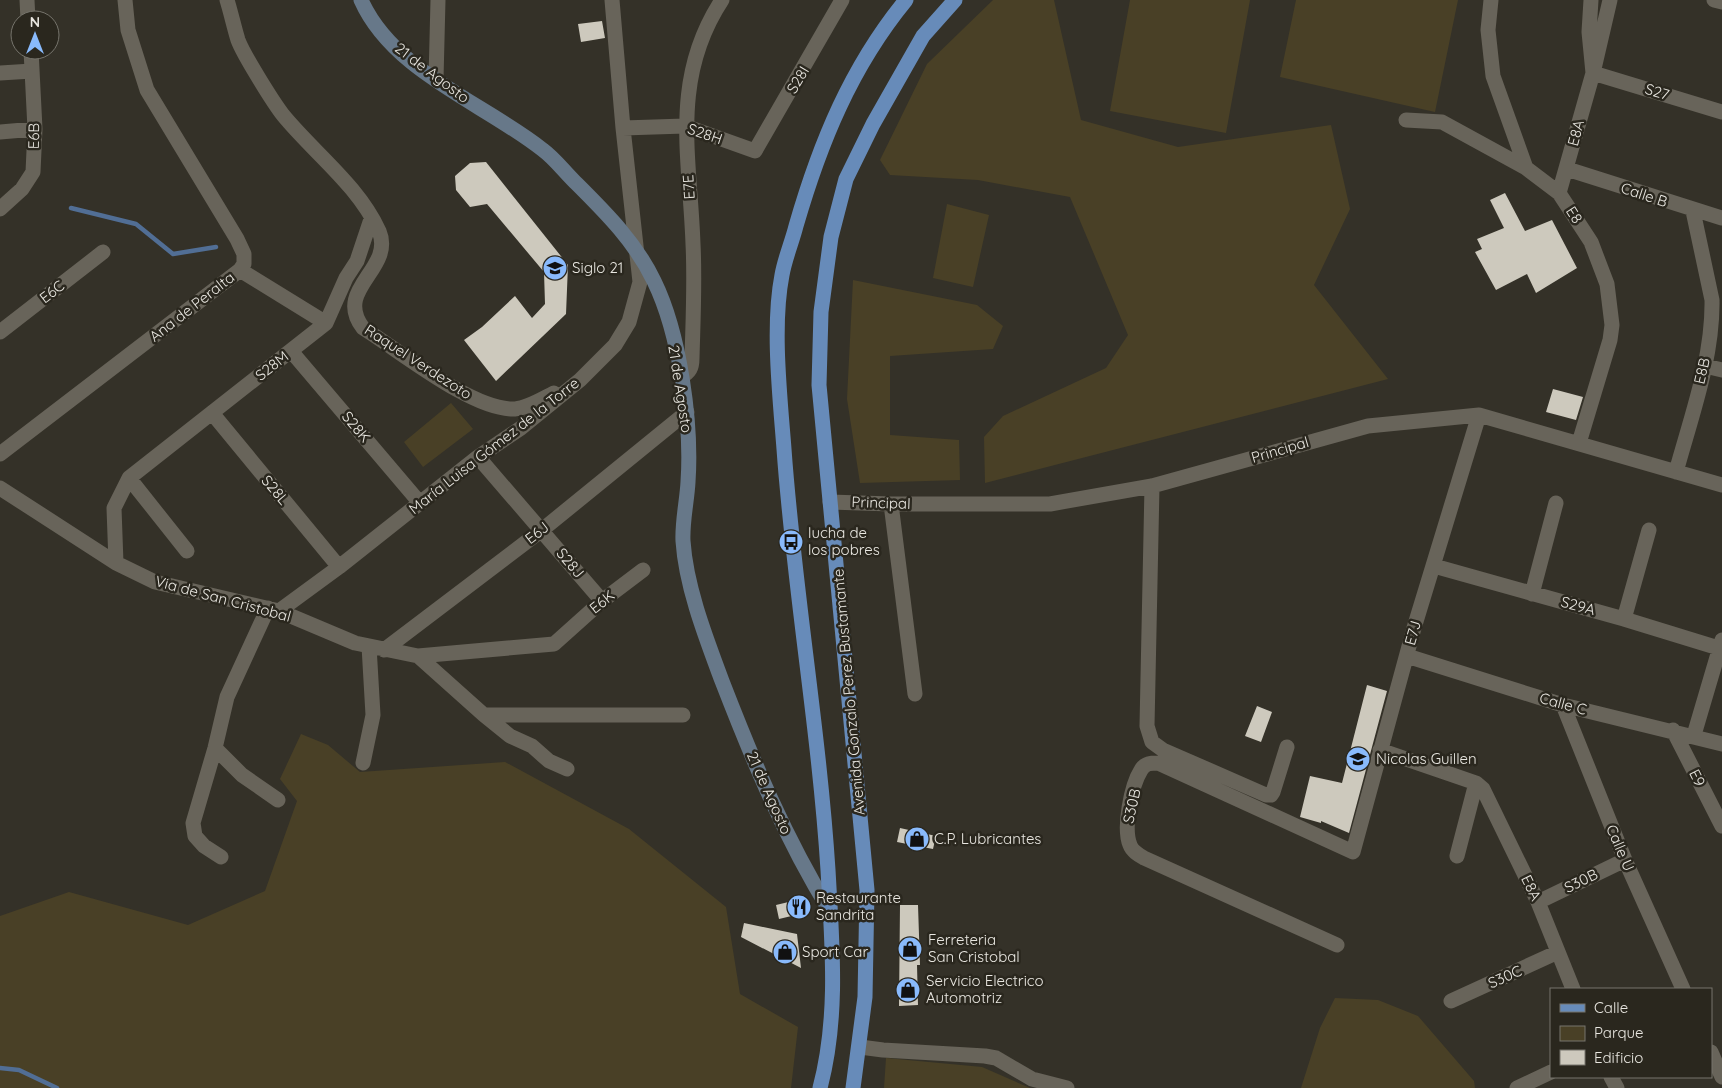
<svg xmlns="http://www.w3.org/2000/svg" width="1722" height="1088" font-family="Quicksand,sans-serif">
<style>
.green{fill:#494026}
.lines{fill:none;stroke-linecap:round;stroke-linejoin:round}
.stream{stroke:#516e95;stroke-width:4.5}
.building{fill:#cdc9bd}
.street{stroke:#68645a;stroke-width:15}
.secondary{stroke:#677889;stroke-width:15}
.primary{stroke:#678bb9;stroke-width:15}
.labels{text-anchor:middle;stroke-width:5;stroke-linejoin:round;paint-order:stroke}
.street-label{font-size:15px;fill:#e9e7e1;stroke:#2a271e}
.poi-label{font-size:15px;fill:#e9e7e1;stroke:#2a271e;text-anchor:start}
</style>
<rect width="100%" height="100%" fill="#343128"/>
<path class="green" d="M993 0H1054L1081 120 1178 147 1331 125 1350 209 1314 285 1388 379 985 483 984 437 1003 416 1106 368 1128 335 1070 197 978 180 890 175 880 160 927 64Z
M1130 0H1250L1226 133 1110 111Z
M1296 0H1458L1435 112 1280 77Z
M947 204 989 215 973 287 933 278Z
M853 280 977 305 1003 326 993 349 890 356V435L959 440 960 480 860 483 847 399Z
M451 403 473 429 423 467 404 442Z
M301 734 328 745 360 772 505 762 629 829 726 907 740 994 798 1027 791 1088H0V916L69 892 188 925 265 891 297 801 280 779Z
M1335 998 1378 1000 1418 1016 1474 1081 1475 1088H1301L1320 1028Z
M886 1058 982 1067 1030 1088H884Z"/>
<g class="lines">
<path class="stream" d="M71 208 136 224 173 254 216 247
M0 1068 19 1070 57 1088"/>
</g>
<path class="building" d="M602 21 605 38 581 42 578 24Z
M486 162 568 265 566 314 496 381 464 340 482 327 515 296 532 318 545 304 544 272 487 204 470 207 456 190 455 176 470 163Z
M1505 193 1525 231 1552 220 1577 268 1536 293 1527 274 1496 290 1475 252 1482 249 1477 239 1504 228 1490 200Z
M1553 389 1583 397 1576 420 1546 412Z
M1367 685 1387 691 1349 833 1321 821V823L1300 817 1310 776 1342 783Z
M1257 706 1272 712 1261 742 1245 736Z
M900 828 936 836 933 849 897 842Z
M801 899 804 913 779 919 776 905Z
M900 905H918L920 965H917L918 1005 899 1006Z
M744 923 797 934 801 968 741 937Z"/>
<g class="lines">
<path class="street" d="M27 0 28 20
M227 0C231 13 234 27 238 40 243 54 273 102 283 115 314 153 358 185 379 231 395 269 333 289 363 328 400 351 473 411 515 409 528 408 542 399 554 393
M1491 0 1488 30 1493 76 1526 168 1559 193 1591 242 1607 284 1612 325 1610 340 1579 443
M1591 0 1589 32 1593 73 1722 112
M1714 0 1722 2
M0 73 32 71
M436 79 438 0
M1406 120 1442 122 1526 168
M623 128 685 126 755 151 842 0
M0 132 35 129
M1567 169 1722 218
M1559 193 1593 73 1610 0
M0 209 22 189 33 172 35 129 31 50
M240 270 326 323
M0 332 103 252
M291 351 420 503
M1705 366 1722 370
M681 377C690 372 692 368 692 358 693 320 695 282 693 244 690 157 670 79 722 0
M212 413 339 567
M0 454 240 270 244 264V254L237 239 147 90 128 30 125 0
M478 457 602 601
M1676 472C1691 417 1713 358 1712 300L1693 211
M129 478 187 551
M1152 486 1147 726 1152 742 1163 750 1266 795H1271L1273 792 1287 747
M0 488 116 563 155 582 279 611 355 643 418 656 484 715H683
M830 502 891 504H1050L1152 486 1368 426 1479 415 1722 485
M891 504 915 694
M116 563 114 508 129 478 326 323 346 278 357 261 371 219
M1434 566 1624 619 1722 649
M1532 594 1556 503
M279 611 339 567 478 457 521 428 580 380 615 345 629 322 640 282 623 128 612 0
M1624 619 1649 530
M384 650 542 530 687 412
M418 656 554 644 602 601 643 570
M1407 656 1563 705 1722 744
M1563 705 1625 860 1683 989
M484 715 510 736 532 746 549 761 567 769
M1673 730 1722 826
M1694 735 1722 640
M215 748 242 775 278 800
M1380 750 1476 783 1483 789 1538 902 1573 989
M363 763 373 715 369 646
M1457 856 1476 783
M221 857 204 846 195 836 193 823 215 748 227 697 268 608
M1538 902 1625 860
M1337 945 1144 858C1139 855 1132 851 1130 845 1123 828 1131 786 1141 770 1145 763 1151 763 1158 763L1353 852 1414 628 1479 415
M1451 1001 1558 952
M860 1047 883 1050 985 1056 996 1058 1032 1079 1067 1088
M1711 1052 1722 1077
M1611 1077 1617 1088
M1517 1088 1551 1072"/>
<path class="secondary" d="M361 0C393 72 484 103 543 150 554 158 563 170 573 180 604 211 635 241 654 281 680 334 692 423 688 482 687 501 682 522 683 541 686 587 706 638 722 681 753 761 785 838 830 911"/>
<path class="primary" d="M820 1088C839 1016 832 943 828 870 819 729 794 590 784 449 780 397 772 326 782 275 785 258 792 242 796 226 820 143 851 67 906 0
M853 1088 865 997 867 890 819 385 821 312 831 237 846 179 873 124 923 36 955 0"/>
</g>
<defs>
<symbol id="university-disc" viewBox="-11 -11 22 22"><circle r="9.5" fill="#89bafc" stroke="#2a271e"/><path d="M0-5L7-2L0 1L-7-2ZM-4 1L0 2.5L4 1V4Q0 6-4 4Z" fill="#111"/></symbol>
<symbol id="bus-disc" viewBox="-11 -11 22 22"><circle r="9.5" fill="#89bafc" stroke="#2a271e"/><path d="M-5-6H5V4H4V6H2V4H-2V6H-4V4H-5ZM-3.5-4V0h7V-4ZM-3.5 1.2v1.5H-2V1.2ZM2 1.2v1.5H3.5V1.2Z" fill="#111"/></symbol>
<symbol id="school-disc" viewBox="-11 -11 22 22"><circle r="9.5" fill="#89bafc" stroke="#2a271e"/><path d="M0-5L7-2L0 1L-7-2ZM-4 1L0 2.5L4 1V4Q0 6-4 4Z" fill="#111"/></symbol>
<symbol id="shop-disc" viewBox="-11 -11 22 22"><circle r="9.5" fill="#89bafc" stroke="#2a271e"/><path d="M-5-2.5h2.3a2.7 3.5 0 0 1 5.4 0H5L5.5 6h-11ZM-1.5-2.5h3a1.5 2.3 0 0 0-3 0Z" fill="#111"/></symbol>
<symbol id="restaurant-disc" viewBox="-11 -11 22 22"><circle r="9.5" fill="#89bafc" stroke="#2a271e"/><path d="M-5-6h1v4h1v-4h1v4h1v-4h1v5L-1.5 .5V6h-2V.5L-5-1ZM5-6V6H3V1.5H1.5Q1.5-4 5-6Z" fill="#111"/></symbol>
</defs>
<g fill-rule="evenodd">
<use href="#university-disc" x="541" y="254" width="28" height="28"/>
<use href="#bus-disc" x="777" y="528" width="28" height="28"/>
<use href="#school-disc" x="1344" y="745" width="28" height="28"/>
<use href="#shop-disc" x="903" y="825" width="28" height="28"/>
<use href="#restaurant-disc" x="785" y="893" width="28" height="28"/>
<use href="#shop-disc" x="896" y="935" width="28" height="28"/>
<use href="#shop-disc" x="771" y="938" width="28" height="28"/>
<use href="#shop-disc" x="894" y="976" width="28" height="28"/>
</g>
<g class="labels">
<g class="street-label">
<text transform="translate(432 73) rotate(37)" y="5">21 de Agosto</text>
<text transform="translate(798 80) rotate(-59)" y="5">S28I</text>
<text transform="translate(1657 92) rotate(17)" y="5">S27</text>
<text transform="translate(1576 133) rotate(-75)" y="5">E8A</text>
<text transform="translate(705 134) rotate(19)" y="5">S28H</text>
<text transform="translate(34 136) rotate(-89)" y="5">E6B</text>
<text transform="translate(689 187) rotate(-94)" y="5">E7E</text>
<text transform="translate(1644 195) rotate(18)" y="5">Calle B</text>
<text transform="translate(1574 215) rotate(57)" y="5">E8</text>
<text transform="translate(52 292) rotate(-38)" y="5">E6C</text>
<text transform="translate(192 307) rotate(-38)" y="5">Ana de Peralta</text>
<text transform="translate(418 362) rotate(33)" y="5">Raquel Verdezoto</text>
<text transform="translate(272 366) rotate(-38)" y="5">S28M</text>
<text transform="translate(1702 371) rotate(-77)" y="5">E8B</text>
<text transform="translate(680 389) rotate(81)" y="5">21 de Agosto</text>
<text transform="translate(356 427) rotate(50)" y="5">S28K</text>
<text transform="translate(494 446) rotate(-38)" y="5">María Luisa Gómez de la Torre</text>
<text transform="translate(1280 450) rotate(-16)" y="5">Principal</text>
<text transform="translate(275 490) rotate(50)" y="5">S28L</text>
<text transform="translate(881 503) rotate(2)" y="5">Principal</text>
<text transform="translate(537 533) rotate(-38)" y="5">E6J</text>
<text transform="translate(570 563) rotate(50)" y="5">S28J</text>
<text transform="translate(223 599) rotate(15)" y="5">Via de San Cristobal</text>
<text transform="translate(602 602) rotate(-39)" y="5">E6K</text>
<text transform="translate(1578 606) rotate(15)" y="5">S29A</text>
<text transform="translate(1413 633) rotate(-74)" y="5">E7J</text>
<text transform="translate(849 692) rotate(-95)" y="5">Avenida Gonzalo Perez Bustamante</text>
<text transform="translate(1563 704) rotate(15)" y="5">Calle C</text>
<text transform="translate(1697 778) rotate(63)" y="5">E9</text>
<text transform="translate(769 793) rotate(66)" y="5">21 de Agosto</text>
<text transform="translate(1132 806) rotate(-77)" y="5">S30B</text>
<text transform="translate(1620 848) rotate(67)" y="5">Calle U</text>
<text transform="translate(1581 881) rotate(-26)" y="5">S30B</text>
<text transform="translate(1531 888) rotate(64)" y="5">E8A</text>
<text transform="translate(1505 977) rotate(-24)" y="5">S30C</text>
</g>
<g class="poi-label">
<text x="572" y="273">Siglo 21</text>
<text x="808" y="538">lucha de<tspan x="808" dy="17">los pobres</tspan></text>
<text x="1376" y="764">Nicolas Guillen</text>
<text x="934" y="844">C.P. Lubricantes</text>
<text x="816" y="903">Restaurante<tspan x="816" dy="17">Sandrita</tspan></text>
<text x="928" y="945">Ferreteria<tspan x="928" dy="17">San Cristobal</tspan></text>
<text x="802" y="957">Sport Car</text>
<text x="926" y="986">Servicio Electrico<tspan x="926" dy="17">Automotriz</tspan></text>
</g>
</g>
<rect x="1550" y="988" width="162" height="90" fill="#2a271e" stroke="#76746c"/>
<rect x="1560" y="1004" width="25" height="8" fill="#678bb9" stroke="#76746c"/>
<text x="1594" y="1013" font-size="15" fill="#e9e7e1">Calle</text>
<rect x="1560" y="1026" width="25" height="15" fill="#494026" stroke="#76746c"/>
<text x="1594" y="1038" font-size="15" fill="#e9e7e1">Parque</text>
<rect x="1560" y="1050" width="25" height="15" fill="#cdc9bd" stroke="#76746c"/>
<text x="1594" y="1063" font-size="15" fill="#e9e7e1">Edificio</text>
<g transform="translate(35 35)"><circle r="24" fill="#2a271e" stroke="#76746c"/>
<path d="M0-4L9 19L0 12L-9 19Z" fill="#89bafc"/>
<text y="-8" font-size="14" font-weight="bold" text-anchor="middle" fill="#e9e7e1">N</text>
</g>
</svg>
